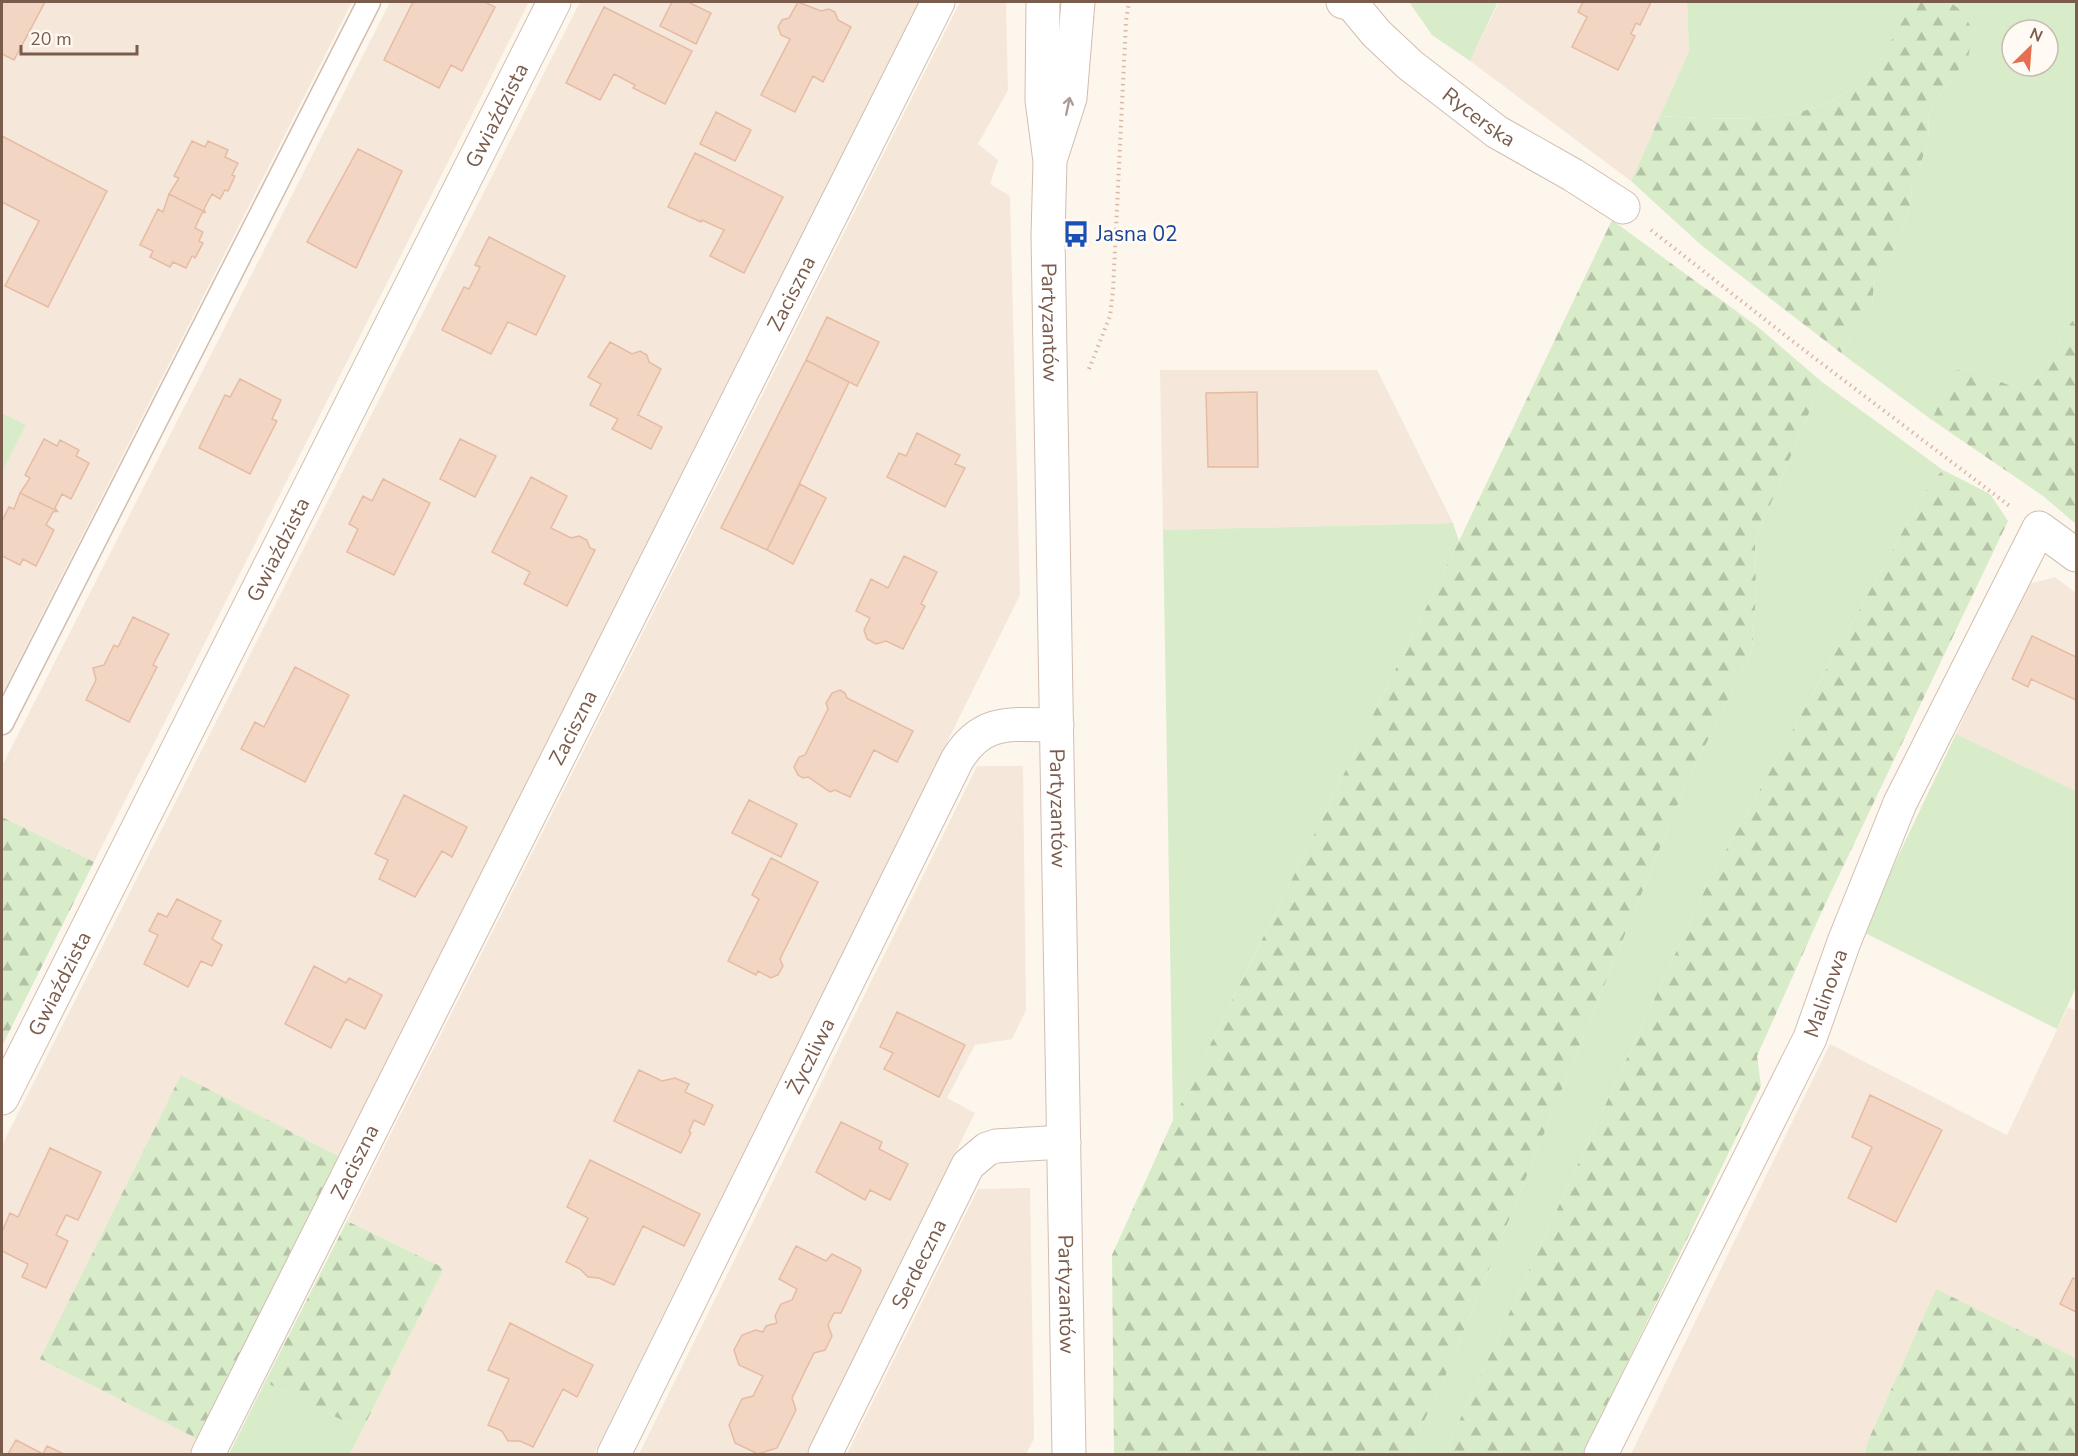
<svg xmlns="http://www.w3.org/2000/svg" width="2078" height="1456" font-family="'Nunito Sans',sans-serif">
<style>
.residential{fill:#f5e8da}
.grass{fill:#d8ecc9;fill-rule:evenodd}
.forest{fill:url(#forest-firs)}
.building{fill:#f3d5c3;stroke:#e6bba3;stroke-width:1.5}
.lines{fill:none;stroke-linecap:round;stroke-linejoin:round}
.service-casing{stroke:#d1beb0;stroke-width:25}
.minor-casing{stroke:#d1beb0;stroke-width:35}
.tertiary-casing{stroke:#d1beb0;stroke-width:35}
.path{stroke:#d9b8a5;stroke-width:4;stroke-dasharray:1.5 4.5;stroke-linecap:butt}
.service{stroke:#fff;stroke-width:22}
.minor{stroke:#fff;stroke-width:33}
.tertiary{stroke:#fff;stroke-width:33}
.oneway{stroke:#af9d94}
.labels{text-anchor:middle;stroke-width:5;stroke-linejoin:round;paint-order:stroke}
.street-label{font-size:21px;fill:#7a5c4d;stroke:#fffaf3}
.transit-label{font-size:21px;fill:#164399;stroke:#fffaf3;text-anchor:start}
</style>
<defs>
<pattern id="forest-firs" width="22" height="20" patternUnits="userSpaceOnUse" patternTransform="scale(1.5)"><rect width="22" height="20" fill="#d8ecc9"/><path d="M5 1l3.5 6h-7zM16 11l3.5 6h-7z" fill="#b4c2a5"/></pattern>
</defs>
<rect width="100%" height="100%" fill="#fdf6ec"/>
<path class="residential" d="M2 2H352L2 694V473L26 425 2 413Z
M390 2H529L94 862 2 817V766Z
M580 2H921L340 1157 181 1076 198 1439 190 1454H2V1145Z
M960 2H1006L1008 90 978 144 998 160 990 184 1010 196 1020 595 594 1454H350L444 1268 347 1221Z
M1499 2H1687L1689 51 1631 181 1470 61Z
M1160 370H1377L1453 523 1163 530Z
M2055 577 2076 593V791L1956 734 2026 585Z
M977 766H1023L1026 1010 1012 1039 975 1045 947 1098 975 1113 807 1454H639Z
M2068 1007 2076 1011V1358L1936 1289 1867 1443 1865 1454H1631L1830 1044 2007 1135Z
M1030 1188 1034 1439 1026 1454H847L978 1189Z"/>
<path class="grass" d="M1409 2H1498L1470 61 1432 35Z
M1687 2H1914C1902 23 1890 45 1876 65 1827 130 1731 119 1660 116L1689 51Z
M1950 2H2076V316C2057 340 2047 370 2027 393L1969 368 1954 371 1932 420 1841 353 1872 303 1875 277 1893 253 1910 210 1912 187 1928 143 1929 113 1943 90 1968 58 1962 11ZM2012 30H2048V66H2012Z
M1822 382 1943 470 1929 484 1708 883 1444 1454H1408L1443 1382 1684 789 1752 650 1756 594 1755 541Z
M2 413 26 425 2 473Z
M1453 523 1459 541 1173 1120 1163 530Z
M1956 734 2076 791V987L2057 1029 1865 933 1877 901Z
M265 1382 362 1430 350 1454H229Z"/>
<path class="forest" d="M1914 2H1950L1962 11 1973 31 1968 58 1943 90 1929 113 1928 143 1912 187 1910 210 1893 253 1875 277 1872 303 1841 353 1701 245 1631 181 1660 116C1731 119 1827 130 1876 65 1890 45 1901 23 1914 2Z
M1612 220 1758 327 1822 382 1755 541 1756 594 1752 650 1684 789 1443 1382 1408 1454H1114L1112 1255 1173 1120 1459 541Z
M2076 316V524L2043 496 1932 420 1953 371 1969 368 2027 393C2047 370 2057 340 2076 316Z
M1943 470 1990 494 2008 521 1822 911 1757 1056 1761 1086 1583 1454H1444L1708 883 1929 484Z
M2 817 94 862 2 1046Z
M181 1075 340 1157 198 1439 40 1359Z
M347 1221 444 1268 362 1430 265 1382Z
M1936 1289 2076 1358V1454H1865L1867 1443Z"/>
<path class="building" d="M2 2H45L14 60 2 54Z
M413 2H485L495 7 462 71 451 65 439 88 384 60Z
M672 2H688L711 13 696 44 660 26Z
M798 2 821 11 829 9 835 12 838 20 851 27 823 82 813 76 795 112 761 95 790 39 781 35 778 27 782 20 789 18Z
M1583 2H1651L1640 25 1636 23 1631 34 1635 36 1618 70 1572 47 1587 17 1578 12Z
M604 7 692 51 665 104 633 88 635 85 614 74 600 100 566 83Z
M716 112 751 130 735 161 700 144Z
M2 136 107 191 48 307 5 286 39 221 2 202Z
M192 141 205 147 208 141 228 150 225 157 238 163 232 175 235 176 228 191 225 190 220 199 212 194 204 209 205 212 169 194 179 178 174 176Z
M358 149 402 171 356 268 307 242Z
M695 153 783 197 744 273 710 256 724 230 702 220 701 222 668 207Z
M169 194 205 212 202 213 195 228 203 232 199 241 203 243 195 258 192 256 186 268 173 262 170 267 150 257 153 251 140 245 158 209 163 212Z
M489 237 565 276 536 335 508 322 491 354 442 330 464 287 469 289 480 267 475 265Z
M827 317 879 342 857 386 806 360Z
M610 342 632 354 640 351 647 355 649 362 661 369 638 415 662 427 651 449 612 429 618 419 590 405 601 384 588 377Z
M806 360 849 382 767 550 721 528Z
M240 379 281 400 272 419 277 421 250 474 199 448 225 395 230 397Z
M1257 392 1258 467H1208L1206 393Z
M917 433 960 455 955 464 965 468 945 507 887 477 899 453 906 456Z
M44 439 57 446 60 440 79 450 76 456 89 463 71 499 62 494 55 508 57 511 20 493 30 478 25 475Z
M460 439 496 456 475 497 440 479Z
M531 477 567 496 551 528 571 538 579 536 587 540 590 548 595 550 567 606 524 584 530 572 492 552Z
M383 479 430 503 394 575 347 552 358 529 349 524 363 496 372 501Z
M800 484 826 498 793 564 767 550Z
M20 493 57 511 53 512 46 525 54 530 36 566 23 559 20 565 2 556V521L9 507 14 509Z
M904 556 937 572 921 604 925 606 903 649 886 641 876 644 867 639 864 630 870 618 856 611 871 579 888 588Z
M133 617 169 634 153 665 157 667 129 722 86 700 96 680 93 668 104 665 114 645 118 647Z
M2032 636 2076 657V700L2031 679 2028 687 2012 679Z
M295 667 349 695 305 782 241 749 255 722 264 727Z
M840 690 845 693 847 698 913 731 897 762 874 750 850 797 835 790 830 792 808 777 803 778 798 775 794 767 799 757 805 755 828 709 826 703 832 693Z
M404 795 467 827 452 857 442 851 415 897 379 879 388 860 375 854Z
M749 800 797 824 781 857 732 833Z
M771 858 818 882 780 959 783 966 778 975 771 978 758 971 756 975 728 961 759 899 752 895Z
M177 899 221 921 212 939 222 945 212 966 201 961 188 987 144 964 158 935 149 931 158 913 167 917Z
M314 966 346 983 349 978 382 995 365 1029 346 1019 331 1048 285 1024Z
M897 1012 965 1045 939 1097 884 1069 893 1053 880 1047Z
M639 1070 662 1081 675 1078 689 1084 685 1092 713 1105 704 1125 694 1120 689 1131 691 1133 681 1153 614 1121Z
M1870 1095 1942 1130 1896 1222 1848 1198 1872 1147 1852 1137Z
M841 1122 882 1142 879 1149 908 1164 890 1200 870 1190 865 1200 816 1172Z
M50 1148 101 1172 78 1220 66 1215 56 1235 68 1241 46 1288 22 1277 28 1264 2 1251V1232L10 1213 18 1217Z
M590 1160 700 1214 684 1246 643 1226 614 1285 599 1278 588 1277 580 1269 566 1262 588 1218 567 1207Z
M796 1246 826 1261 832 1254 860 1268 861 1271 841 1313H834L828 1325 832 1336 825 1350 814 1353 792 1398 796 1410 777 1448 758 1454 735 1443 729 1425 742 1399 753 1396 763 1376 739 1365 734 1350 742 1335 756 1330 763 1332 766 1326 777 1323 775 1316 781 1304 792 1300 797 1289 779 1279Z
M2073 1278 2076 1279V1312L2060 1304Z
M510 1323 593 1365 577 1397 563 1389 533 1447 520 1441H508L502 1431 488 1425 509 1379 488 1370Z
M16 1440 43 1454 47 1446 64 1454H8Z"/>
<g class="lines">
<defs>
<path id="service" d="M2 723 369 2"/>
<g id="minor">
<path id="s1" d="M1343 2 1352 4 1376 33 1410 65 1497 132 1573 175 1623 207"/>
<path id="s2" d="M2 1098 554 2"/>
<path id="s3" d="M208 1454 938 2"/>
<path id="s4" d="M614 1454 957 760C983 717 1013 725 1057 725"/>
<path id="s5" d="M825 1454 968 1165 987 1149 996 1146 1064 1142"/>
<path id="s6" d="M1601 1454 1810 1038 1844 942 1900 803 2039 528 2076 555"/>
</g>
<g id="tertiary">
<path id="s7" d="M1043 2 1042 100 1050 161 1048 236 1069 1454"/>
<path d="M1052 154 1070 98 1078 2"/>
</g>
</defs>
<use href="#service" class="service-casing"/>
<use href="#minor" class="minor-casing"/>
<use href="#tertiary" class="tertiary-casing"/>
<path class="path" d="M1651 230 1800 347 2011 507
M1089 369 1110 316 1113 291 1126 21 1129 2"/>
<use href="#service" class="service"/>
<use href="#minor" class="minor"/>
<use href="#tertiary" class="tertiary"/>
</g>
<defs><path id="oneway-shaft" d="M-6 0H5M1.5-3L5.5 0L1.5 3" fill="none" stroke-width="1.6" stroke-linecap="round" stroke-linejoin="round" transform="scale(1.5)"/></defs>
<use class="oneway" href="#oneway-shaft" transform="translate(1068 106) rotate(-78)"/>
<defs>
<symbol id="bus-bare" viewBox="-9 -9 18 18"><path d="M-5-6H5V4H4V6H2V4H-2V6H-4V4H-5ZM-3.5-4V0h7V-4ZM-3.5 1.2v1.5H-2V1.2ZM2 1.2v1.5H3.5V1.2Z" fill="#1a4fb4" stroke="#fffaf3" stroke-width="2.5" paint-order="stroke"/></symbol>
</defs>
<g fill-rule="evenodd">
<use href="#bus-bare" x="1057" y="215" width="38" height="38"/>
</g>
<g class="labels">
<g class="street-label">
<text dy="7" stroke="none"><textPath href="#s2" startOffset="1100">Gwiaździsta</textPath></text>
<text dy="7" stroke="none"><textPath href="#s1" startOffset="180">Rycerska</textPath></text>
<text dy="7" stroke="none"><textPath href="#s3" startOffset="1299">Zaciszna</textPath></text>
<text dy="7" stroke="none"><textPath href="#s7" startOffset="321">Partyzantów</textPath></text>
<text dy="7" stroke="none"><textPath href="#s2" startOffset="614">Gwiaździsta</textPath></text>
<text dy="7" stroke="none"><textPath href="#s3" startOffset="813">Zaciszna</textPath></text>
<text dy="7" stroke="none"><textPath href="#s7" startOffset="807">Partyzantów</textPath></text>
<text dy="7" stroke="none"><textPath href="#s2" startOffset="128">Gwiaździsta</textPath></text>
<text dy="7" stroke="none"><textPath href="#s6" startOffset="513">Malinowa</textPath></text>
<text dy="7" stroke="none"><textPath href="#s4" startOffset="444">Życzliwa</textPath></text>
<text dy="7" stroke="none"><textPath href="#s3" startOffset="327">Zaciszna</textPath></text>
<text dy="7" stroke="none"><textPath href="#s5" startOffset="212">Serdeczna</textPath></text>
<text dy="7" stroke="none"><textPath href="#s7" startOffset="1293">Partyzantów</textPath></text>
</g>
<g class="transit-label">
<text x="1096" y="241">Jasna 02</text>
</g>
</g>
<rect width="2078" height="1456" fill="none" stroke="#7a5c4d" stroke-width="6"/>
<g transform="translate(2030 48) rotate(25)"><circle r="28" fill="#fffaf3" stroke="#cabbb1" stroke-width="1.5"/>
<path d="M0-4.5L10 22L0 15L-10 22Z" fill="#e76f51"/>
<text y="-9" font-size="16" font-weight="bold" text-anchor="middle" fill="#7a5c4d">N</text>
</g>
<path d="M21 45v9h116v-9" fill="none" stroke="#7a5c4d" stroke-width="3"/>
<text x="30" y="45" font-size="18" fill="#7a5c4d" stroke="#fffaf3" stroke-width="4.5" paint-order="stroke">20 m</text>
</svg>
